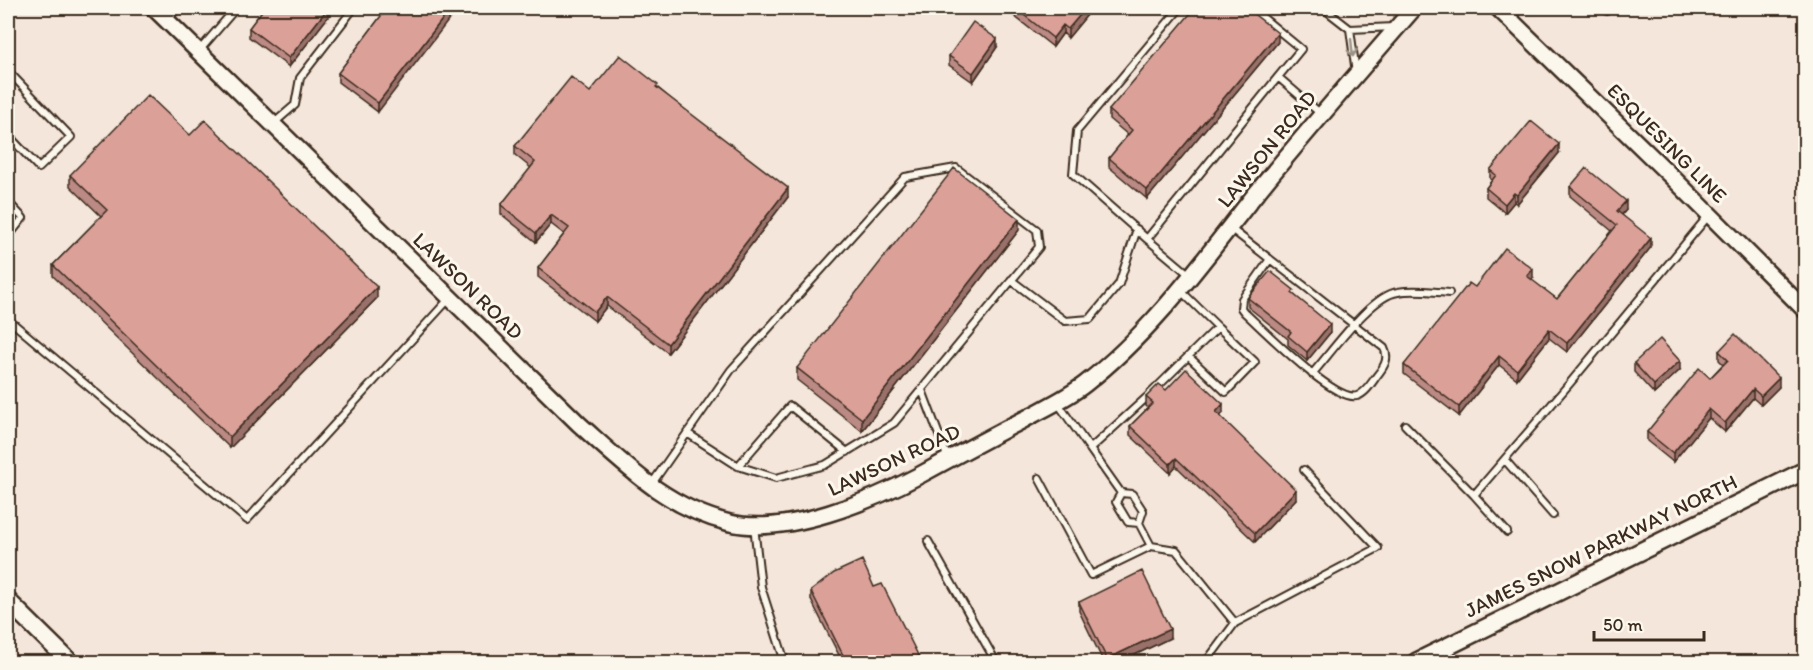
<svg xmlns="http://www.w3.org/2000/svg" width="1813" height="670" font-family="Itim,sans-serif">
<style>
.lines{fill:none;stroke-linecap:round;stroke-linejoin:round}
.service-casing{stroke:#3b2a1e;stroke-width:10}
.tertiary-casing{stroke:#3b2a1e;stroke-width:20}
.secondary-casing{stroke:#3b2a1e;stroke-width:21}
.service{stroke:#fbf7ec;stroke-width:6}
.tertiary{stroke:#fbf7ec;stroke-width:15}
.secondary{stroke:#fbf7ec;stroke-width:16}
.wall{fill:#bc8a84;stroke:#3b2a1e;stroke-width:1.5}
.shaded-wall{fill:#99716b;stroke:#3b2a1e;stroke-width:1.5}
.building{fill:#dba199;stroke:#3b2a1e;stroke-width:1.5}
.oneway{stroke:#9b9085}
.labels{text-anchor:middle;stroke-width:6;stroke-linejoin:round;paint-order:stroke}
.street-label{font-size:21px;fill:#3b2a1e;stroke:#fbf7ec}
</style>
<rect width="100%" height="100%" fill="#f5e6db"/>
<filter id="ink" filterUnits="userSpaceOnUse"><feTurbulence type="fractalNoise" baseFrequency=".0167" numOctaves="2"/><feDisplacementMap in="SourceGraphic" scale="12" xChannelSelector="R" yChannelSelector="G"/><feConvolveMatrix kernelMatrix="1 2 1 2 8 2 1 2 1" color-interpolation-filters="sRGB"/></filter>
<g filter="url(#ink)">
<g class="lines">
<defs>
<path id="service" d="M1251 8 1301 49 1278 77
M1323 8 1350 29
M1602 8 1607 11 1611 8
M168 20 177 8
M199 51 236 8
M8 71 71 137 39 168 8 135
M1356 73 1350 29 1394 27
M273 124 295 105 300 78 354 8
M8 202 23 218 8 237
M1230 228 1384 348C1389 358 1385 365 1379 373 1373 380 1367 393 1357 396 1334 402 1263 329 1244 312L1241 308 1242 299 1270 259
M1147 239 1073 174 1077 131 1180 8
M1191 276 1147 239 1278 77 1321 114
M1011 280 1065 321 1090 319 1119 284 1137 229
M8 319 247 520 449 299
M1189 357 1226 392 1255 362 1218 327
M1312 374C1331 353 1371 295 1398 292 1415 289 1433 292 1449 293
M922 390 948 459
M1057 402 1090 449 1146 398 1218 327 1180 290
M1405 425 1474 495 1570 383 1709 215
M1090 449 1121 493 1132 494 1143 511 1139 523 1128 522 1116 502 1121 493
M1505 460 1553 515
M738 466 790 406 847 452
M1039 478 1091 575 1151 546 1139 523
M651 485 731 370 905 177 956 168 1037 230 1039 247 894 423 825 465 776 478 738 466 687 433
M1474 495 1507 532
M754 526 761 587 785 662
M928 541 996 662
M1151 546 1176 550 1235 623 1378 548 1304 470
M1206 662 1235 623"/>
<path id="tertiary" d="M154 8 579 424C626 466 667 508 730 523 787 536 871 501 920 475 955 456 990 437 1025 419 1045 408 1067 398 1085 384 1152 332 1202 262 1254 196 1306 132 1360 70 1414 8
M1498 8 1673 178 1806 311"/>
<path id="secondary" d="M8 601 70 662
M1416 662 1806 470"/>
</defs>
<use href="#service" class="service-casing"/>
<use href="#tertiary" class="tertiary-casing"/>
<use href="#secondary" class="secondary-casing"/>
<use href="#service" class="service"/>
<use href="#tertiary" class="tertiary"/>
<use href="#secondary" class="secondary"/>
</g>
<path class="wall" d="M264 8H335L289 67 249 37V28Z
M387 8 378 112 338 82V73Z
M1004 8H1087V15L1068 38 1063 33 1053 47Z
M1278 42 1147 199 1109 167V158L1128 135 1109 119V110Z
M997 47 973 82 949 65V56Z
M658 88 788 197 668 353 607 306 595 321 538 277V268L564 234 551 224 536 242 501 214V205L531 168 515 155V146Z
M190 135 377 298 230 448 53 276V265L101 216 70 186V175Z
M1559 153 1517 204 1514 202 1505 213 1486 197V188L1492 180 1490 179V170Z
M1570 187 1626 210 1622 215 1651 247 1567 352 1549 338 1517 379 1499 365 1459 416 1404 374V365L1475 287 1533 278 1531 280 1557 299 1612 231 1570 196Z
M1019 230 862 431 797 380V368Z
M1294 295 1330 333 1307 361 1288 345V339L1248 307V298Z
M1719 351 1779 387 1761 405 1753 398 1725 432 1709 418 1673 462 1647 441V432L1710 378 1723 364 1719 360Z
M1634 363 1680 370 1654 394 1634 372Z
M1166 390 1223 413 1220 416 1296 499 1255 542 1176 466 1170 473 1130 435V426L1148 408 1146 406V397Z
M874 587 922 663H843L811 600V591Z
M1079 602 1170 638 1118 663H1104L1079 611Z"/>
<path class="shaded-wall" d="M328 8H335L289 67V58Z
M451 8H458L378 112V103Z
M1086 8H1087V15L1068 38V29Z
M1063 25V33L1053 47V38Z
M1278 33V42L1147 199V190Z
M997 39V47L973 82V73Z
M1559 144V153L1517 204V195Z
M788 188V197L668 353V344Z
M1514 193V202L1505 213V204Z
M1626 201V210L1617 220V211Z
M551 215V224L536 242V233Z
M1019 219V230L862 431V419Z
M1651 238V247L1567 352V343Z
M1533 269V278L1527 285V276Z
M377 287V298L230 448V437Z
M607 297V306L595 321V312Z
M1330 324V333L1307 361V352Z
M1549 329V338L1517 379V370Z
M1499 356V365L1459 416V407Z
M1680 361V370L1654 394V385Z
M1779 378V387L1761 405V396Z
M1753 389V398L1725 432V423Z
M1223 404V413L1216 421V412Z
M1709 409V418L1673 462V453Z
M1176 458V466L1170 473V464Z
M1296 490V499L1255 542V533Z
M1170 629V638L1118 663H1107V659Z"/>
<path class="building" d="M264 8H328L289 58 249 28Z
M387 8H451L378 103 338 73Z
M1015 8H1086L1068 29 1063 25 1053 38Z
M1195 8H1246L1278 33 1147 190 1109 158 1132 130 1109 110Z
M973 22 997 39 973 73 949 56Z
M620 55 658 85 656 87 788 188 668 344 607 297 595 312 538 268 569 228 551 215 536 233 501 205 535 162 515 146 571 77 590 92Z
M148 95 190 135 205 120 377 287 230 437 53 265 107 210 70 175Z
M1531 121 1559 144 1517 195 1514 193 1505 204 1486 188 1496 175 1490 170Z
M954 168 1019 219 862 419 797 368Z
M1586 168 1626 201 1617 211 1651 238 1567 343 1549 329 1517 370 1499 356 1459 407 1404 365 1469 283 1475 287 1505 248 1533 269 1527 276 1557 299 1617 225 1570 187Z
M1270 271 1294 290 1292 293 1330 324 1307 352 1288 336 1291 332 1248 298Z
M1735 334 1779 378 1761 396 1753 389 1725 423 1709 409 1673 453 1647 432 1699 368 1710 378 1728 360 1719 351Z
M1660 339 1680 361 1654 385 1634 363Z
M1186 369 1223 404 1216 412 1296 490 1255 533 1176 458 1170 464 1130 426 1153 403 1146 397 1159 384 1166 390Z
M862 560 874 587 882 584 922 663H847L811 591 834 573Z
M1142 571 1170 629 1107 659 1079 602Z"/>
<defs><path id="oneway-shaft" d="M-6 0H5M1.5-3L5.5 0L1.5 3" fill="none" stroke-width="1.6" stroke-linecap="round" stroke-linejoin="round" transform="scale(1.5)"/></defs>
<use class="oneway" href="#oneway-shaft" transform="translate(1352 48) rotate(84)"/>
</g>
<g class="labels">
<g class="street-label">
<text transform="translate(1667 143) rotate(45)" y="7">ESQUESING LINE</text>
<text transform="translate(1267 149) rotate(-51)" y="7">LAWSON ROAD</text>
<text transform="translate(468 286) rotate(44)" y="7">LAWSON ROAD</text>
<text transform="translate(894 460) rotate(-25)" y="7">LAWSON ROAD</text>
<text transform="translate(1601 546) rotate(-26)" y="7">JAMES SNOW PARKWAY NORTH</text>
</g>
</g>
<rect width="1813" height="670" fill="none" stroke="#fbf7ec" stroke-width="30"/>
<rect x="15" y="15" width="1783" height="640" fill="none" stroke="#3b2a1e" stroke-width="2" filter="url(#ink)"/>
<path d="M1594 631v9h110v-9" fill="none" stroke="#3b2a1e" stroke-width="3"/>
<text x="1603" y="631" font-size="18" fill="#3b2a1e" stroke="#fbf7ec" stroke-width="4.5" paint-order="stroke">50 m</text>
</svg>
